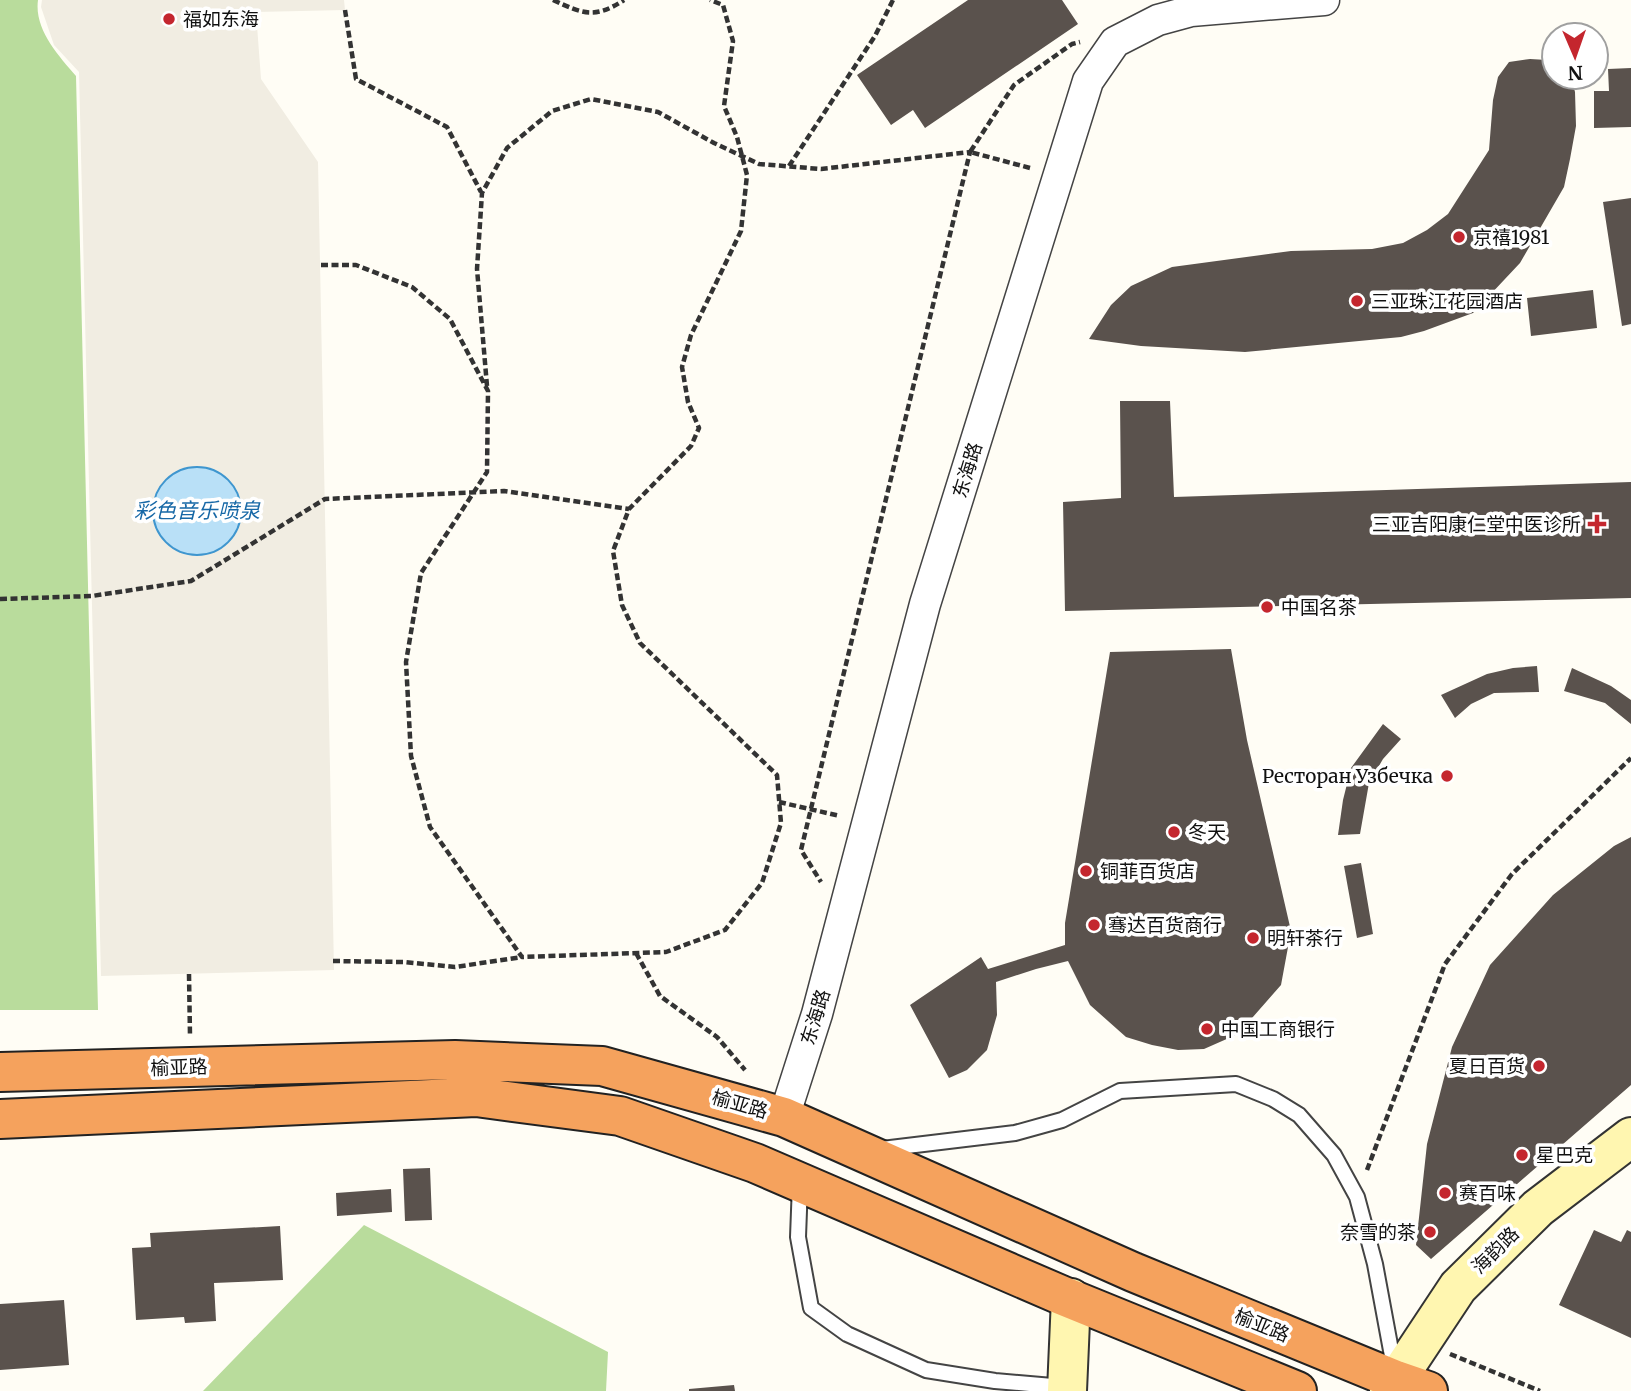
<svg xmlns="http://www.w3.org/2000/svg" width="1631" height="1391" font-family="Merriweather,'Noto Sans SC',serif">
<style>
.forest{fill:#b9dc9c}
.plaza{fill:#f1ede2}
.water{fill:#b9e0f7;stroke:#3f96cf;stroke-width:2}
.building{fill:#5a524d}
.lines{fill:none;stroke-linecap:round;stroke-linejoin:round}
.lane-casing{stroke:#444;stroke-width:18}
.street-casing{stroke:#444;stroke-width:33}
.secondary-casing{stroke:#333;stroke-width:42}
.highway-casing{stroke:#222;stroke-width:42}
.path{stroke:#333;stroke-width:4.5;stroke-dasharray:7 3.5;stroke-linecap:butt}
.lane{stroke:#fff;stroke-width:14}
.street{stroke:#fff;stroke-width:30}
.secondary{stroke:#fff6b0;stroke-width:38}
.highway{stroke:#f5a25d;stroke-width:38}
.poi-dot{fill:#c4262e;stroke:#fff;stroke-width:2.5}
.labels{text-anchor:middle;stroke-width:7;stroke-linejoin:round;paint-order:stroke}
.poi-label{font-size:19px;fill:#111;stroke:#fff;text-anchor:start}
.street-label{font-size:19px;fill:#111;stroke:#fff}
.water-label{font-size:21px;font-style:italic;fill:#1768a6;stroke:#fff}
</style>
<rect width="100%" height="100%" fill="#fffdf5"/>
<path class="forest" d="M0 0H38C34 29 58 55 76 76L98 1010H0Z
M364 1225 608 1352 606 1391H203Z"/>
<path class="plaza" d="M42 0H344L345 10 256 12 261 79 318 162 334 970 101 976 79 72 54 45 41 7Z"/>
<path class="water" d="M153 511a44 44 0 1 1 88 0a44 44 0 1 1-88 0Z"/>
<path class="building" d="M968 0H1062L1078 24 925 128 913 110 891 125 857 75Z
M1530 59 1547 60 1554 64V77H1571L1575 92 1576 126 1570 159 1564 187 1520 263 1473 313 1424 331 1401 337 1245 352 1141 346 1089 339 1111 305 1131 286 1172 267 1291 251 1372 249 1403 243 1427 230 1448 214 1489 150 1493 100 1498 77 1509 62Z
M1631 68V127L1594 128V91H1609L1608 69Z
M1631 198V324L1622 326 1603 202Z
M1593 290 1597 328 1531 336 1527 298Z
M1120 401H1170L1174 497 1631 482V598L1065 611 1063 502 1121 498Z
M1231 649 1247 740 1291 931 1281 985 1238 1034 1204 1049 1178 1050 1152 1045 1126 1037 1090 1005 1068 961 1036 969 996 982 997 1015 987 1050 967 1070 949 1078 910 1005 981 957 988 969 1065 945V923L1110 652Z
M1537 666 1539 692 1494 693 1471 704 1455 718 1441 695 1487 674 1513 668Z
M1572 668 1611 686 1631 700V724L1605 703 1564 691Z
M1383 724 1401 739 1383 759 1369 783 1360 834 1338 835 1343 800 1351 768Z
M1631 837V1085L1431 1259 1416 1245 1427 1144 1452 1047 1490 965 1553 895 1614 846Z
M1361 863 1373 934 1357 938 1344 866Z
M430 1168 432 1220 405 1221 403 1169Z
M391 1189 392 1212 337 1216 336 1193Z
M280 1226 283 1280 214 1283 216 1321 185 1323 184 1317 136 1320 132 1248 151 1247 150 1233Z
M1594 1230 1621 1242 1627 1230 1631 1232V1338L1559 1305Z
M64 1300 69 1365 0 1370V1304Z
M734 1385 735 1391H689V1389Z"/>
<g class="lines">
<defs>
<path id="lane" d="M882 1149 1015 1133 1062 1120 1120 1091 1236 1084 1273 1099 1299 1115 1334 1155 1357 1197 1375 1264 1395 1372
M800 1184 798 1237 811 1308 847 1334 926 1370 995 1381 1064 1387"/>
<path id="street" d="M784 1117 817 1014 925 604 1088 81 1115 42 1158 20 1191 11 1324 0"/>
<path id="secondary" d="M1067 1391 1071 1298
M1389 1391 1458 1287 1538 1208 1631 1137"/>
<path id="highway" d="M0 1072 455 1060 602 1066 784 1117 1133 1272 1396 1380 1428 1391
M0 1119 476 1097 620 1116 755 1163 1061 1295 1297 1391"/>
</defs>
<use href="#lane" class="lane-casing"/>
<use href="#street" class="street-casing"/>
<use href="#secondary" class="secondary-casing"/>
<use href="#highway" class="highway-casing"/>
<path class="path" d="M553 0C583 14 595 19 624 0
M345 10 356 79 447 127 481 192
M789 166 875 36 893 0
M1030 168 970 152 1014 85 1072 44 1080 42
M321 265H356L412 287 450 319 488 391 487 472 421 573 406 662 411 756 430 827 522 957 666 952 725 930 762 883 781 823 777 775 640 643 622 605 613 551 629 509 691 446 699 428 688 402 682 367 691 335 741 231 747 175 737 137 724 106 733 41 723 5 710 0
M487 386 477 269 482 193 507 148 552 111 591 99 658 112 714 143 759 164 821 169 970 152 801 850 821 882
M0 599 92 596 191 581 325 499 504 491 629 509
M779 802 840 816
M636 953 660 996 717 1037 745 1070
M333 961 404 962 455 967 522 957
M189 974 190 1036
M1367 1170 1445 964 1512 874 1631 758
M1450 1354 1540 1391"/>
<use href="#lane" class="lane"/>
<use href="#street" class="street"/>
<use href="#secondary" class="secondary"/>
<use href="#highway" class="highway"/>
</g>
<g class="poi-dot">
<circle cx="169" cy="19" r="7"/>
<circle cx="1459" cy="237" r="7"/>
<circle cx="1357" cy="301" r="7"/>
<path d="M1593.5 513.5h7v7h7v7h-7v7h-7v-7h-7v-7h7z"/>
<circle cx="1267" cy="607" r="7"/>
<circle cx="1447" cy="776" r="7"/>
<circle cx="1174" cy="832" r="7"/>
<circle cx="1086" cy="871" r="7"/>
<circle cx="1094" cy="925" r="7"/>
<circle cx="1253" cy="938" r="7"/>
<circle cx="1207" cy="1029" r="7"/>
<circle cx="1539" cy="1066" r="7"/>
<circle cx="1522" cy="1155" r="7"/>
<circle cx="1445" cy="1193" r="7"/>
<circle cx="1430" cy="1232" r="7"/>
</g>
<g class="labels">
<g class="poi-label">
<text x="183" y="26">福如东海</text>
<text x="1473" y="244">京禧1981</text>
<text x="1371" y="308">三亚珠江花园酒店</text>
<text x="1581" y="531" text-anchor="end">三亚吉阳康仁堂中医诊所</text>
<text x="1281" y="614">中国名茶</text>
<text x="1433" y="783" text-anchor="end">Ресторан Узбечка</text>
<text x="1188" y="839">冬天</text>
<text x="1100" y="878">铜菲百货店</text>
<text x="1108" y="932">骞达百货商行</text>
<text x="1267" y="945">明轩茶行</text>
<text x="1221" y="1036">中国工商银行</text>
<text x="1525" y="1073" text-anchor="end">夏日百货</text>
<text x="1536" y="1162">星巴克</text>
<text x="1459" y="1200">赛百味</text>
<text x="1416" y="1239" text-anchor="end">奈雪的茶</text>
</g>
<g class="street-label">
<text transform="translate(967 470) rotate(-73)" y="7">东海路</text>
<text transform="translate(815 1017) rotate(-73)" y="7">东海路</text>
<text transform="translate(179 1067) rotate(-2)" y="7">榆亚路</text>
<text transform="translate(740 1104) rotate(16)" y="7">榆亚路</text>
<text transform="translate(1495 1250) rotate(-45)" y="7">海韵路</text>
<text transform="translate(1262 1325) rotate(22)" y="7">榆亚路</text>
</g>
<g class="water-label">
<text x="197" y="518">彩色音乐喷泉</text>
</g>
</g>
<g transform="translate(1575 56) rotate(178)"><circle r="33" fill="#ffffff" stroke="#a0a0a0" stroke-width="2"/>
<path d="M0-5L12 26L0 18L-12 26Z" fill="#c4262e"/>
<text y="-10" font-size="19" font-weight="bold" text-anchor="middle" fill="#111111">N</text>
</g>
</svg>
